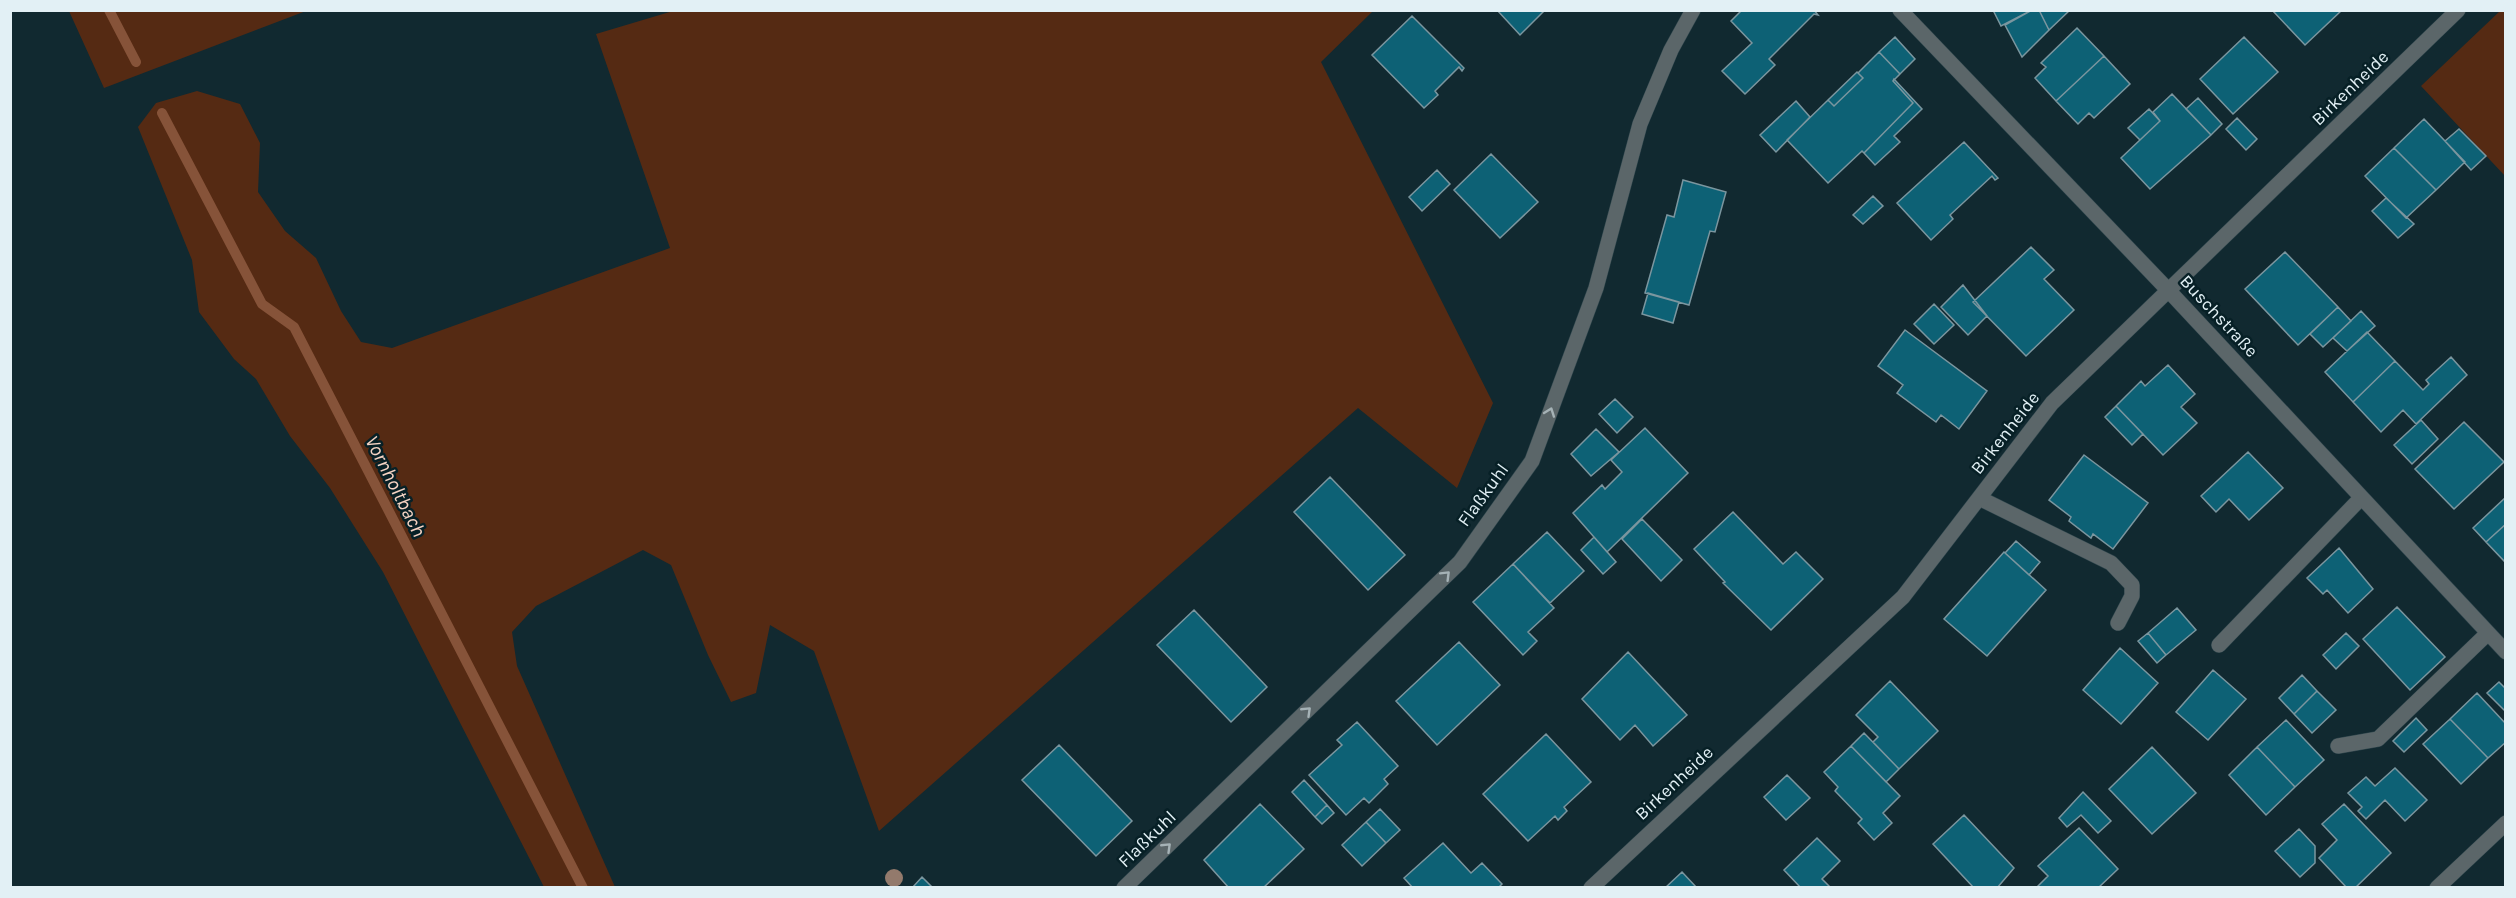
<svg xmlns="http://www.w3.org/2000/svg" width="2516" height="898" font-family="Karla,sans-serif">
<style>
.green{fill:#552a13}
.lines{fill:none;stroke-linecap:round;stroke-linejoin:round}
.stream{stroke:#865339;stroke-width:10}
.building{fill:#0d6175;stroke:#7b969f;stroke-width:1.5}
.minor-casing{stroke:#2e454c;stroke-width:16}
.minor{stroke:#5b6669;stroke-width:15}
.tree{fill:#937a6c}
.oneway{stroke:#a5b2b6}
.labels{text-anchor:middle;stroke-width:5;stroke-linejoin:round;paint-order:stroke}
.street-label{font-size:18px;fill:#e2f0f5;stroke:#072026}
.water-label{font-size:20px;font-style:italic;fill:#f5d3c3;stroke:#072026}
</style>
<rect width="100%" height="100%" fill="#112930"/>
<path class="green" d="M69 11H306L104 88Z
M673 11H1373L1321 62 1493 403 1457 488 1358 408 879 831 814 651 770 625 756 693 731 702 708 655 671 565 643 550 536 606 512 632 517 666 615 887H544L383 572 330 488 290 436 256 379 234 359 199 312 192 260 138 127 156 103 197 91 240 104 260 143 258 192 285 231 316 258 341 311 361 342 392 348 670 248 596 34Z
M2500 11H2506L2505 176 2421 86Z"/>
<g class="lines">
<path class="stream" d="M109 10 136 62
M162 113 262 304 294 327 583 888"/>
</g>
<path class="building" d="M1497 10H1545L1520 35Z
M1742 10H1814L1818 15 1814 14 1769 59 1775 65 1745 94 1722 71 1752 43 1731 21Z
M1993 10H2032L2001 26Z
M2032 10H2039L2049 30 2022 57 2005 25Z
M2039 10H2070L2049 30Z
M2272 10H2342L2305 45Z
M1412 16 1464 68 1462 71 1459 67 1435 91 1438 95 1424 108 1372 55Z
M2077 28 2104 56 2056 101 2035 78 2046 67 2041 63Z
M1895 37 1915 59 1900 74 1879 52Z
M2244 37 2278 72 2233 114 2200 79Z
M1879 52 1900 74 1893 81 1913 103 1864 153 1862 151 1828 183 1787 140 1828 100 1834 106 1863 78 1858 73Z
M2104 56 2130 84 2094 118 2089 113 2078 124 2056 101Z
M1857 72 1863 78 1834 106 1828 100Z
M1894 79 1922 109 1894 136 1900 142 1875 165 1864 153 1913 103 1893 81Z
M2172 94 2211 135 2150 189 2121 158 2160 121 2153 112Z
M2198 98 2222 124 2211 135 2186 109Z
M1796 101 1810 117 1776 152 1760 135Z
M2149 109 2160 121 2140 140 2128 128Z
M2237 118 2257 139 2246 150 2226 129Z
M2424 119 2465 162 2436 190 2394 148Z
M2459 129 2486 156 2471 170 2445 141Z
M1964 142 1998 178 1995 180 1992 176 1950 215 1953 219 1931 240 1897 203Z
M2394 148 2436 190 2406 218 2365 176Z
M1491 154 1538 202 1500 238 1454 190Z
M1437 170 1450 184 1422 211 1409 197Z
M1683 180 1726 192 1715 232 1710 231 1689 305 1645 293 1667 215 1674 217Z
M1873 196 1883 206 1863 224 1853 215Z
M2386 198 2414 224 2398 238 2372 211Z
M2031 247 2054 270 2044 279 2074 310 2026 356 1973 302Z
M2285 252 2338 307 2298 345 2245 289Z
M1963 285 1987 316 1968 335 1941 307Z
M1648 293 1679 302 1673 323 1642 314Z
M1934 304 1954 325 1934 344 1914 324Z
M2338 307 2351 321 2323 347 2310 334Z
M2361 311 2375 326 2347 351 2333 338Z
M1905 330 1987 391 1959 429 1941 415 1936 422 1897 393 1903 385 1878 366Z
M2367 332 2395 361 2353 402 2325 372Z
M2451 357 2467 375 2416 424 2403 410 2381 432 2353 402 2395 361 2423 390 2429 384 2426 380Z
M2168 365 2195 394 2181 407 2197 423 2163 455 2116 406 2141 381 2145 386Z
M1615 399 1633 417 1617 433 1599 414Z
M2116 406 2143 434 2132 445 2105 417Z
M2421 420 2438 439 2412 464 2394 445Z
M2464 422 2504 462 2454 509 2415 469Z
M1645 428 1688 473 1607 552 1573 513 1602 485 1605 489 1622 472 1611 460Z
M1596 429 1619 452 1591 476 1571 454Z
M2248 452 2283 488 2249 520 2229 499 2216 512 2201 496Z
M2084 455 2148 503 2113 549 2093 534 2091 538 2069 521 2071 517 2049 500Z
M1330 477 1405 555 1368 590 1294 512Z
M2506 497V524L2486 542 2473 528Z
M1733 512 1783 564 1796 552 1823 579 1771 630 1723 583 1725 582 1694 549Z
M1642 519 1682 560 1661 581 1622 539Z
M2506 524V563L2486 542Z
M1547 532 1584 571 1550 603 1513 564Z
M1594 537 1616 562 1603 574 1581 550Z
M2016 541 2040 562 2029 575 2005 553Z
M2339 548 2373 589 2348 613 2327 590 2323 594 2307 578Z
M2004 552 2046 590 1987 656 1944 619Z
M1513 564 1554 608 1528 632 1537 641 1523 655 1473 602Z
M2397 607 2445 657 2410 690 2363 639Z
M2177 608 2196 630 2166 655 2148 633Z
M1194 610 1267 687 1231 722 1157 645Z
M2148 633 2166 655 2157 663 2138 641Z
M2346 633 2359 646 2336 669 2323 655Z
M1459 642 1500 685 1437 745 1396 701Z
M2120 648 2158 683 2121 724 2083 690Z
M1628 652 1687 715 1653 746 1635 725 1620 740 1582 699Z
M2213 670 2246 699 2208 740 2176 712Z
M2302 675 2317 691 2294 714 2279 698Z
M1890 681 1938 731 1899 769 1873 742 1878 737 1856 715Z
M2499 682 2506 689V712L2487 693Z
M2317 691 2336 710 2312 733 2294 714Z
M2477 693 2506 724V742L2488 758 2450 719Z
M2416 718 2427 730 2404 752 2393 741Z
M2450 719 2488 758 2461 784 2423 744Z
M2286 720 2324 760 2295 787 2257 747Z
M1357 722 1398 766 1384 779 1388 784 1369 803 1364 798 1346 815 1309 775 1342 745 1337 740Z
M1864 733 1899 769 1886 782 1851 746Z
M1546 734 1591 782 1564 807 1567 811 1558 820 1555 816 1528 841 1483 794Z
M1059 745 1132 821 1096 856 1022 780Z
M1851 746 1900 796 1883 813 1892 823 1874 840 1858 823 1862 819 1835 791 1838 787 1824 772Z
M2152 747 2196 793 2152 834 2109 789Z
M2257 747 2295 787 2266 815 2229 775Z
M2395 768 2427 800 2405 821 2385 800 2366 819 2358 811 2362 807 2348 793 2366 777 2375 786Z
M1787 775 1810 798 1786 820 1764 797Z
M1304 780 1327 805 1315 817 1292 792Z
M2083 792 2111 821 2098 833 2081 815 2067 827 2059 818Z
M1260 804 1304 849 1263 888H1229L1204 860Z
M2344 804 2391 853 2355 888H2347L2319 858 2337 840 2322 824Z
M1327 805 1334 813 1322 824 1315 817Z
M1380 809 1400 830 1386 843 1366 822Z
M1964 815 2014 868 1997 888H1974L1933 844Z
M1366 822 1386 843 1362 866 1342 845Z
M2079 828 2118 869 2098 888H2036L2048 876 2038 866Z
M2299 829 2315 846V863L2300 877 2275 851Z
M1817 838 1840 861 1822 879 1831 888H1801L1784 870Z
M1443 843 1471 873 1482 863 1502 884 1498 888H1413L1404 878Z
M1682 872 1697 888H1665Z
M922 877 933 888H912Z"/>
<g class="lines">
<defs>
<path id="minor" d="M1900 10 2169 291 2506 652
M1979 498 2111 563 2132 585V596L2118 623
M2219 645 2361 498
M2338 746 2378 739 2488 633
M1124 888 1460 562 1532 461 1596 288 1640 124 1671 50 1693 10
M1591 888 1903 597 2052 403 2458 10
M2437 888 2506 823"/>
</defs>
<use href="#minor" class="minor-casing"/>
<use href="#minor" class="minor"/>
</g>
<circle class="tree" cx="894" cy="878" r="9"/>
<defs><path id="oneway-chevron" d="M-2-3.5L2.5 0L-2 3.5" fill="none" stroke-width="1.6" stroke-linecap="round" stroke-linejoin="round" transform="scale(1.5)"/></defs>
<g class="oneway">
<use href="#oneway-chevron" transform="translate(1550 412) rotate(-70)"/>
<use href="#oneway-chevron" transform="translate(1446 575) rotate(-45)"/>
<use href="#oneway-chevron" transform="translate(1307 711) rotate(-44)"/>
<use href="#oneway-chevron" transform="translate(1167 847) rotate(-44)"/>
</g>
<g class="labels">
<g class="street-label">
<text transform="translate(2350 88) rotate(-44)" y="6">Birkenheide</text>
<text transform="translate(2219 316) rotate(47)" y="6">Buschstraße</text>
<text transform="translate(2005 433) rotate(-52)" y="6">Birkenheide</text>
<text transform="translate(1483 495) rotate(-54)" y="6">Flaßkuhl</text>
<text transform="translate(1674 783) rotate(-43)" y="6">Birkenheide</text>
<text transform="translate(1147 839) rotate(-44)" y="6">Flaßkuhl</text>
</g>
<g class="water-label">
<text transform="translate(396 486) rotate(63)" y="7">Vornholtbach</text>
</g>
</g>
<rect width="2516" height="898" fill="none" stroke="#e2f0f5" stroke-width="24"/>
</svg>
